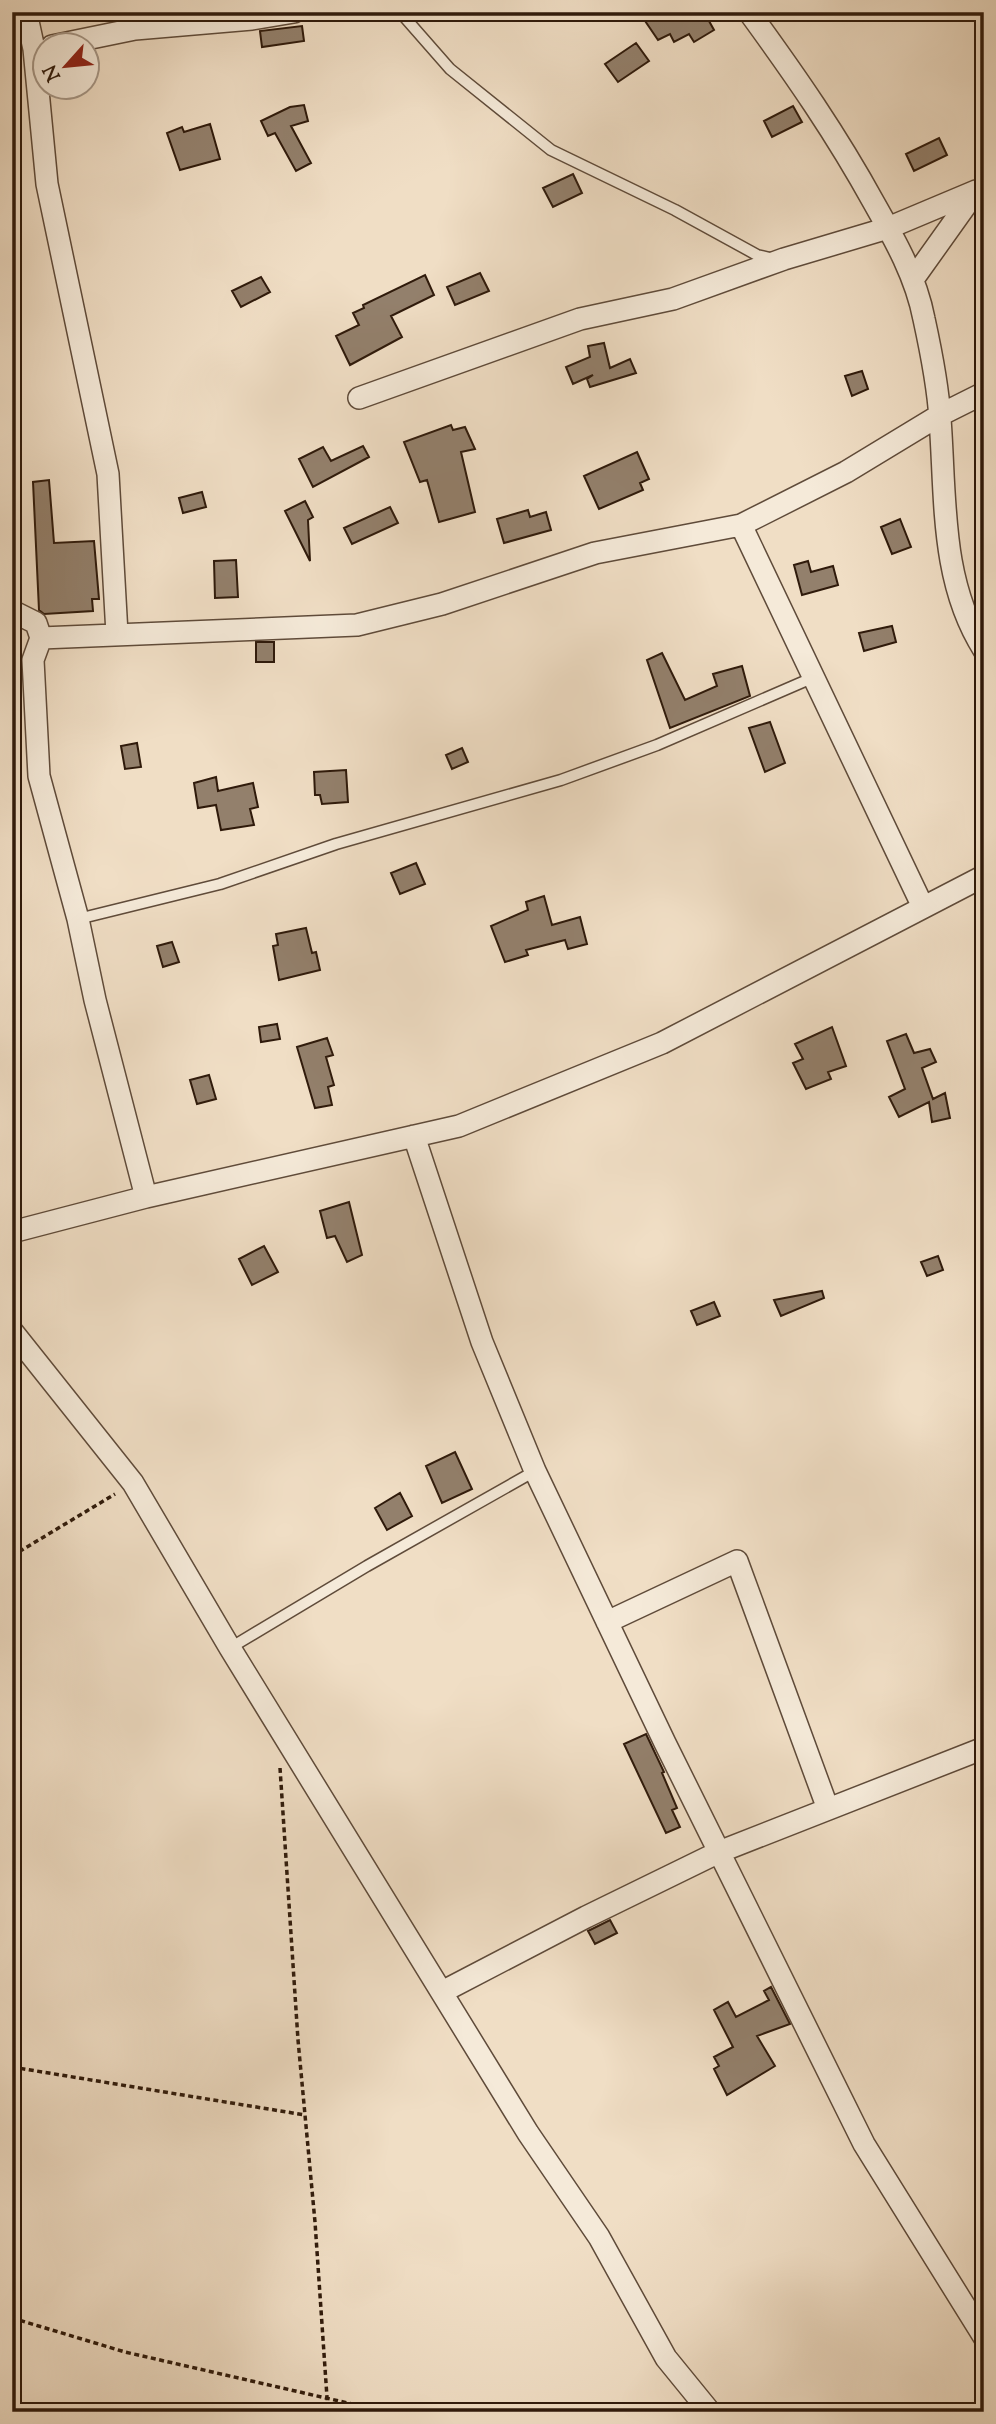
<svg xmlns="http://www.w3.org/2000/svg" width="996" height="2424" font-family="'Sorts Mill Goudy',serif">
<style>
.building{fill:#93806c;stroke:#2f1a0b;stroke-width:2}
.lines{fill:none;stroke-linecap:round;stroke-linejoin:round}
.service-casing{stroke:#5f4b3a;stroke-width:13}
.minor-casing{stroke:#5f4b3a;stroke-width:24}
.path{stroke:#2f1a0b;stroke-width:3.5;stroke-dasharray:5 3.5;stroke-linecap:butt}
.service{stroke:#f5ead9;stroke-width:10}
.minor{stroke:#f5ead9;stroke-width:21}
</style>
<rect width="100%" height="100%" fill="#f0dec5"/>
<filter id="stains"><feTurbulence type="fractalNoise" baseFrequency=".00286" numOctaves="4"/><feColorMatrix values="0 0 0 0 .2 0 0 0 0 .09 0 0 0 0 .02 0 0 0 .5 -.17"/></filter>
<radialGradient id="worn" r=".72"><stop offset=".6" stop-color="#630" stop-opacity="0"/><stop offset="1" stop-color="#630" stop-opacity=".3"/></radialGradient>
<path class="building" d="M639 12H704L714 30 694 42 689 34 674 42 670 34 658 40Z
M302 26 304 41 262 47 260 31Z
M636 43 649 61 618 82 605 64Z
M304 105 308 121 291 126 311 163 296 171 275 133 268 136 261 121 290 107Z
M793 106 802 122 772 137 764 121Z
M210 124 220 159 180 170 167 133 182 127 184 132Z
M939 138 947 155 914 171 906 154Z
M573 174 582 193 553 207 543 188Z
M480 273 489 291 455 305 447 287Z
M425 275 434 295 391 316 402 337 350 365 336 336 359 325 353 313 364 308 363 305Z
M261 277 270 292 241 307 232 291Z
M604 343 610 368 630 359 636 373 590 387 587 379 593 375 573 384 566 367 590 357 588 346Z
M862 371 868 389 852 396 845 376Z
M451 425 453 430 465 427 475 449 461 452 475 512 439 522 427 480 420 482 404 442Z
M363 446 369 457 313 487 299 459 323 447 331 461Z
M637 452 649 479 640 483 643 490 599 509 584 476Z
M49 480 54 543 94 541 99 599H92L93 611 44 614 39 610 33 482Z
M202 492 206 507 183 513 179 498Z
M305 501 313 517 308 520 310 561 285 511Z
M390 507 398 523 352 544 344 528Z
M528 510 530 517 546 512 551 530 504 543 497 519Z
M900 519 911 547 892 554 881 527Z
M236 560 238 597 215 598 214 561Z
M808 561 811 572 833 566 838 585 802 595 794 565Z
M892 626 896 642 864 651 859 633Z
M256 642H274V662H256Z
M662 653 685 700 717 686 713 674 742 666 750 696 670 728 647 660Z
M770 722 785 763 765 772 749 728Z
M137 743 141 767 125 769 121 746Z
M462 748 468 762 452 769 446 755Z
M346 770 348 802 322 804 320 795H315L314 772Z
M216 777 218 791 253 783 258 807 250 809 254 825 221 830 216 805 198 808 194 783Z
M416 863 425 884 400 894 391 873Z
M544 896 552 925 580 917 587 944 568 949 565 940 526 950 528 955 505 962 491 926 528 910 526 902Z
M306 928 312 953 316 952 320 970 279 980 273 946 278 945 276 934Z
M172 942 179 962 163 967 157 946Z
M277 1024 280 1039 261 1042 259 1027Z
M832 1027 846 1066 828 1072 831 1079 806 1089 793 1063 803 1059 795 1044Z
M906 1034 914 1053 930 1049 936 1062 922 1068 933 1099 945 1093 950 1118 932 1122 929 1102 899 1117 889 1097 905 1089 887 1041Z
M327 1038 333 1055 326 1057 334 1085 328 1087 332 1105 315 1108 297 1047Z
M209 1075 216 1099 197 1104 190 1080Z
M349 1202 362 1255 347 1262 335 1236 327 1238 320 1211Z
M264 1246 278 1272 252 1285 239 1259Z
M938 1256 943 1270 927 1276 921 1262Z
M822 1291 824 1298 781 1316 774 1300Z
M714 1302 720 1316 697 1325 691 1311Z
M455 1452 472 1489 442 1503 426 1466Z
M400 1493 412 1516 387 1530 375 1508Z
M646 1734 664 1772 662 1773 677 1808 672 1810 680 1827 666 1833 624 1744Z
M610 1920 617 1933 595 1944 588 1931Z
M771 1987 790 2024 757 2036 775 2066 727 2095 714 2069 719 2066 714 2057 733 2047 714 2010 728 2002 736 2017 769 2000 764 1991Z"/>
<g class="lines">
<defs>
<path id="service" d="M400 12 450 69 551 150 675 210 757 255 774 259
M78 919 220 884 336 844 561 780 657 745 812 678
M230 1648 367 1566 535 1471"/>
<path id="minor" d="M26 12 34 49 47 184 108 474 117 634
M749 12C795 75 836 134 874 203 895 240 916 277 924 319 931 351 938 386 940 419 946 498 940 581 984 650
M52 46 135 29 252 19 294 12
M914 278 976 191
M359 398 580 319 673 299 784 259 888 228 976 191
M741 525 923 907
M12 611 36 623 41 638 33 660 39 776 78 919 95 1000 146 1197
M41 638 357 625 442 604 595 553 741 525 846 472 940 415 984 393
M414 1136 482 1342 535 1471 665 1743 864 2144 984 2337
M12 1232 146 1197 459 1126 662 1043 984 876
M12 1331 133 1483 230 1648 528 2133 599 2237 666 2358 710 2412
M607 1622 737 1561 828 1809
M442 1992 586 1917 719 1852 984 1748"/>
</defs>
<use href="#service" class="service-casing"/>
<use href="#minor" class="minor-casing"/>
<path class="path" d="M12 785 21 782
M12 1556 115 1494
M280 1768 298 2040 315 2222 328 2412
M12 2067 305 2115
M12 2318 125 2352 387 2412"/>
<use href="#service" class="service"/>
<use href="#minor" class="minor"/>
</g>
<rect width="996" height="2424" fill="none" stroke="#f0dec5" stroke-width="42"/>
<rect x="14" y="14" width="968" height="2396" fill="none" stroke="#2f1a0b" stroke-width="3.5"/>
<rect x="21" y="21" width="954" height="2382" fill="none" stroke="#2f1a0b" stroke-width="2"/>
<g transform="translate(66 66) rotate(243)"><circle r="33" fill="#f5ead9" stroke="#a69787" stroke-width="2"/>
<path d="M0-5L12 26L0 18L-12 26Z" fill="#8f2418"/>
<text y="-10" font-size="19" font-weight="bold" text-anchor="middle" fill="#2f1a0b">N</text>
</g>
<rect width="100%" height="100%" filter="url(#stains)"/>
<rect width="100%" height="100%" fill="url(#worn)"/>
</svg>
